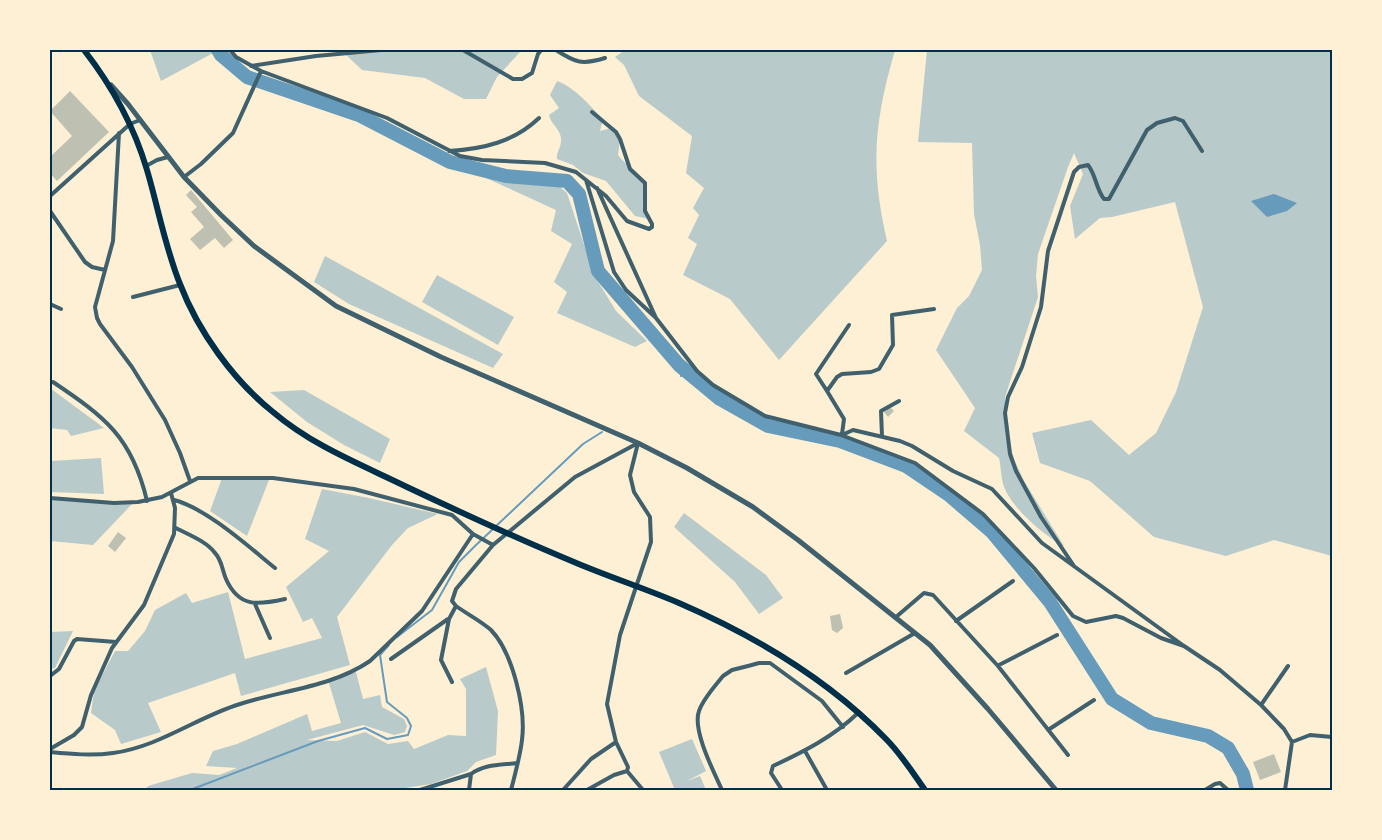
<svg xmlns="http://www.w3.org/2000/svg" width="1382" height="840" font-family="'Archivo Narrow',sans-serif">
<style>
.green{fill:#b9caca}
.water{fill:#669bbc}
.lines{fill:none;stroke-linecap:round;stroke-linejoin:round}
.stream{stroke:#669bbc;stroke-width:2}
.river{stroke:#669bbc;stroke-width:14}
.building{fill:#bec0b2}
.minor{stroke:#3f606c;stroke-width:4}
.tertiary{stroke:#3f606c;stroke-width:5}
.primary{stroke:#003049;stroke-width:6}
.neatline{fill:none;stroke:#003049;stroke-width:2}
</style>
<rect width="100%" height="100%" fill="#fdf0d5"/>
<path class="green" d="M150 50H214L215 52 161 81Z
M341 50H522L497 77 486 99H464L425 78 362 70Z
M625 50H895C874 123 870 167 887 241L779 360 730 299 683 275 697 244 688 238 699 215 693 208 704 188 686 173 692 136 639 96 624 65 615 57Z
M927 50H1332V556L1274 540 1226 556 1154 537 1090 481 1040 463 1032 433 1091 420 1129 455 1156 433 1176 392 1203 307 1175 202 1112 217 1100 218 1075 239 1070 206 1083 174 1074 153 1068 167 1038 254 1036 276 1038 297 1005 397 1007 434 1014 459 1024 481 1064 546C1044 536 1012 508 1004 487 1001 478 1001 467 999 458L964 431 975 408 936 350 957 308 969 296 982 270 980 245 974 214 972 143 918 142Z
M557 81C576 88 589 105 603 119L600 131 611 128C620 137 620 143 618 155 625 165 639 171 643 183 648 197 636 200 649 219L635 216 606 181 583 173 573 165 557 159C556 152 561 148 561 141 562 130 551 125 549 115L559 108 550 95Z
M484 177 559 186 567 193 594 275 616 311 647 341 635 347 557 313 567 292 554 282 572 244 551 231 556 210Z
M325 256 503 354 493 368 349 304 314 282Z
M437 275 514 317 498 345 422 302Z
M50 388 104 428 71 436 67 430 50 428Z
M304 390 390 439 380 463 344 445 307 422 270 392Z
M101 458 104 494 50 492V461Z
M222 478 269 480 247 536 210 511Z
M322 489 369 498 438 514 408 528 392 545 337 617 350 665 241 696 235 673 148 703 161 732 121 744 115 730 91 713 94 691 115 651H128L145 631 155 610 186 593 192 603 228 592 245 659 322 638 312 618 303 622 286 587 329 551 305 539Z
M50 498 133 503 93 545 50 541Z
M684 513 766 575 783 598 759 614 735 582 674 527Z
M73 631 55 668 50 669V632Z
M486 667 498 711 496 755 476 762 467 771 431 784 392 790H145L148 786 192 773 219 775 237 768 206 766 213 751 237 744 307 714 312 731 341 723 328 680 356 672 363 699 380 695 382 707 404 719 407 726 405 732 394 735 363 725 307 740 337 741 365 732 388 744 408 741 414 749 448 735 466 736V689L460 679Z
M692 739 706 771 687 781 700 776 706 790H675L659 752Z"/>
<path class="water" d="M1274 194 1297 203 1287 211 1267 217 1251 201Z"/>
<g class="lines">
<path class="stream" d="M681 376 686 370
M397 637 432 610 459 562 475 546 583 444 602 432
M190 790 318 741 365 728 387 739 408 735 411 726 407 718 387 702 380 655 389 645"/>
<path class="river" d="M218 50 221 55 247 77 359 115 450 162 506 176 567 181 579 194 598 271 679 365 720 399 768 426 840 441 906 466 949 495 992 532 1050 602 1112 699 1151 723 1208 736 1228 748 1243 774 1247 790"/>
</g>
<path class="building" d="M70 91 109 132 57 181 50 173V157L72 136 50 111Z
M191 190 233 240 224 248 215 238 200 250 190 239 204 227 191 212 197 207 186 195Z
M889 406 894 411 888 417 884 412Z
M118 532 126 538 115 552 108 546Z
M840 614 843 628 837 633 832 630 830 616Z
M1274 754 1281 772 1260 780 1253 762Z"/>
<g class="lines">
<path class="minor" d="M230 50 236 57 261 71 387 118 460 156 482 160 545 163 576 172 606 196 627 221 649 229 652 227V224L645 211V183L630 169 620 139 616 132 592 112
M463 50 513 79H522L532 73 538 54 541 50
M556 50C576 63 582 65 605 58
M251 66 316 56 381 50
M119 133 113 241 95 307 97 318 100 324 132 367 165 420 180 453 190 481
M449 151C483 149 514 142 539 118
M146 166 157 160 168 157
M184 177 201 164 233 133 261 71
M586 180 614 272 626 290 655 317
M597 188 656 318 697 371 713 385 765 416 841 435 915 463 983 514 1034 568 1073 616 1086 622 1116 616 1123 618 1161 638 1184 646
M50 196 130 124 140 120
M50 211 85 262 92 267 105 270
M133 297 180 285
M50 304 61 309
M53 382C105 417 132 437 147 501
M827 391 816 374 849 325
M842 434 844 419 827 391 837 377 842 374 871 372 879 369 893 345 892 315 934 309
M842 435 853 430 900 441 912 446 953 471 992 489 1042 543 1184 646 1220 670 1261 705 1284 729 1292 742
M882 436 881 411 899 401
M50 498 114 503 138 502 162 497 198 478H273L354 489 452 515
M174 500C206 508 249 547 275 568
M452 515 473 534 493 545 575 477 638 443
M176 528C189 535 206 541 215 553 222 560 222 570 226 579 239 608 258 605 285 599
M493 545 456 589 452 601 456 606C467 614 481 621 491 630 513 653 526 709 522 740 520 757 515 774 511 790
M1074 566 1041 517 1016 471 1010 454 1005 413 1008 397 1022 367 1041 307 1048 251 1074 172 1079 167 1088 165C1096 175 1096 189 1104 199H1109L1147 130 1157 123 1175 118 1183 121 1202 151
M255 604 270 638
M896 617 924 593 933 595 998 666 1068 755
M956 621 1013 581
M391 659 448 619
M999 665 1057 635
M846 673 915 633
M50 676 59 669 74 641 77 639 116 642
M452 682 441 660 449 619 456 606
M1261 705 1288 666
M1048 730 1094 700
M1292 742 1310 735 1332 737
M50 749 74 735 82 727 91 695 112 648 144 605 174 534 175 508 171 493
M805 751 827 790
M50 752C71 754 92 756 113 753 159 747 197 717 240 704 283 690 332 687 370 661L422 611 473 534
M627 771 628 767 616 742 607 704 620 635 651 542 650 517 634 492 630 475 638 443
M420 790 471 774
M469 790 471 774C484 764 501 765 517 763
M563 790 591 759 616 742
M587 790 614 775 627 771 643 790
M722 790C714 772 692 730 699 711 703 699 715 686 723 676L732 670 748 666 759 663H770L822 701 843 727
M782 790 771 773 773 766C803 752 833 737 858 713
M1205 790 1215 784 1220 783 1228 790
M1285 790 1292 742"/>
<path class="tertiary" d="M111 85 128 104 184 177 221 215 254 246 336 306 441 357 638 443 687 468 753 507 798 540 930 645 988 709 1056 790"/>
<path class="primary" d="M84 50C112 86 134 126 147 170 158 207 165 247 180 284 198 331 233 380 273 412 313 446 360 464 407 487 462 513 518 539 574 562 609 577 644 588 679 603 755 636 828 679 886 739 901 754 913 773 925 790"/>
</g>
<rect width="1382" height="840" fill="none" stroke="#fdf0d5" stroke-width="102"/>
<rect x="51" y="51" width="1280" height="738" class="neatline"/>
</svg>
